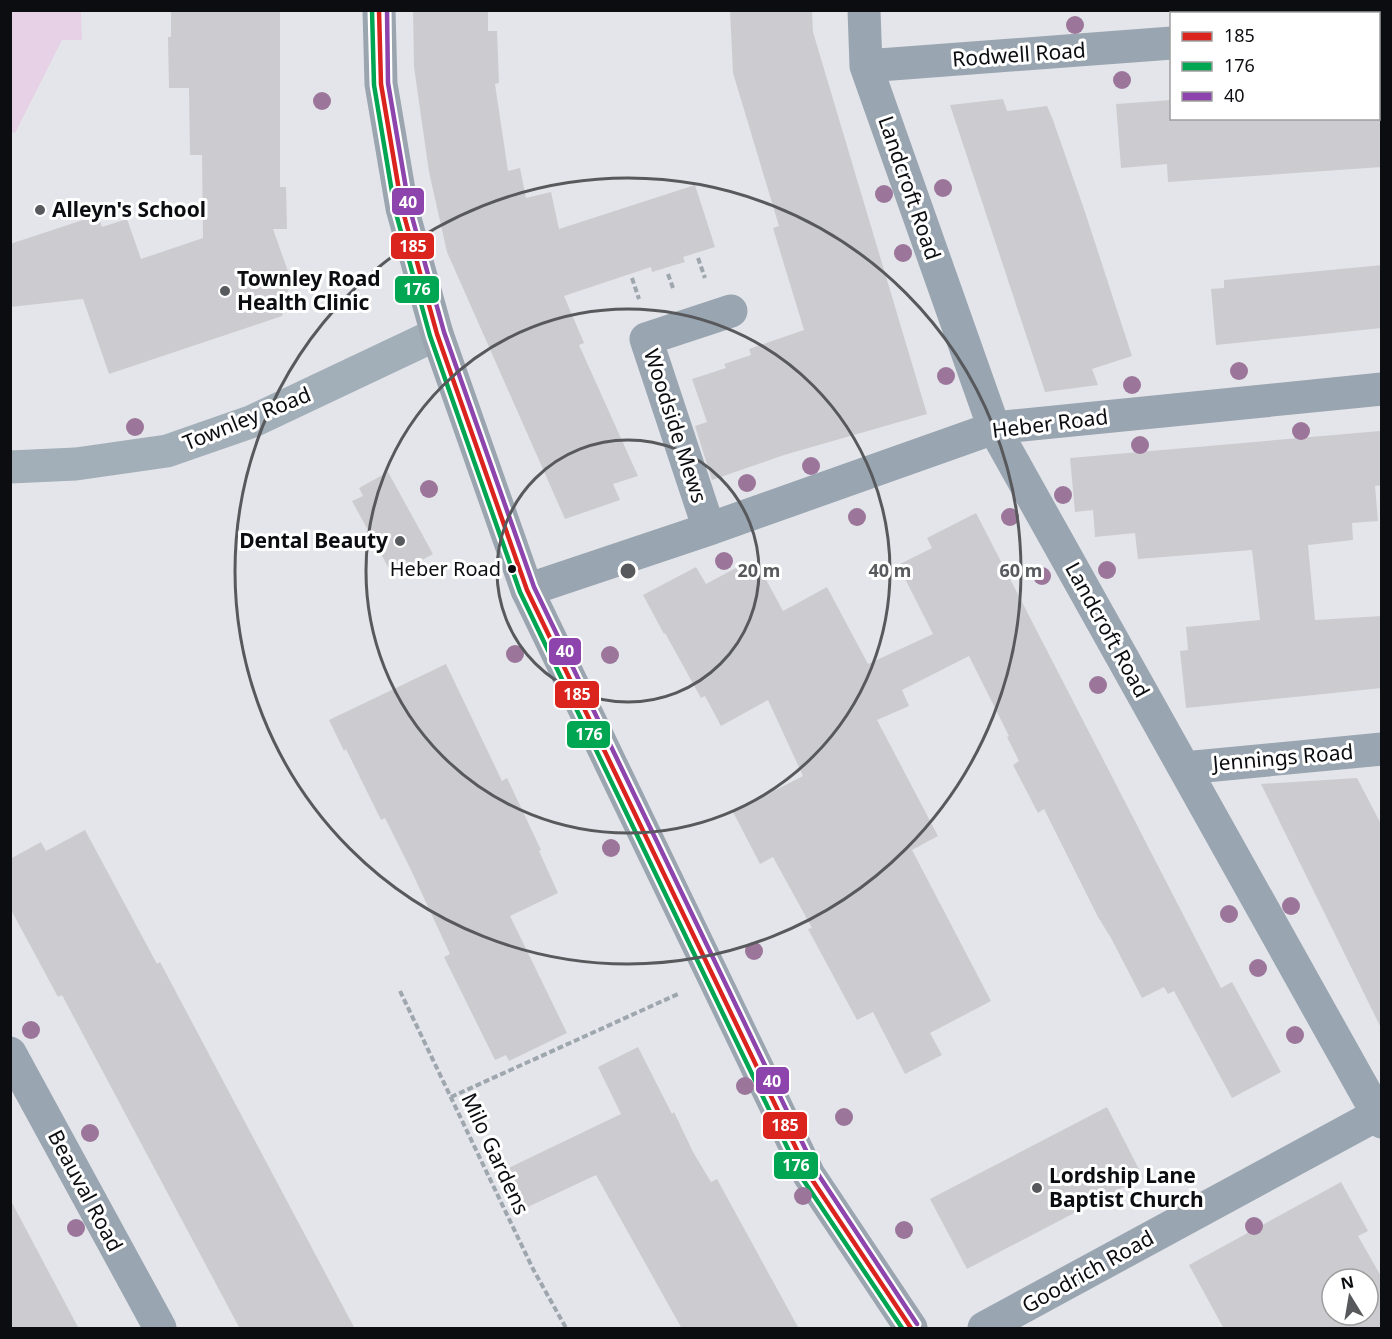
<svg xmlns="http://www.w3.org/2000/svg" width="1392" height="1339" font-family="'Noto Sans',sans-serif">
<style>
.green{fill:#e7d1e6}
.building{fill:#cccbd0;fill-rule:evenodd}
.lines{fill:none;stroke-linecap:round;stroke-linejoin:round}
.path{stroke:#9ea6ae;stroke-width:4;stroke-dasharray:6 3;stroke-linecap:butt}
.street{stroke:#99a5b0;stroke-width:33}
.secondary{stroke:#a2aeb8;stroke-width:33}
.primary{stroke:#9aa5b0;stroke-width:33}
.bus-1-casing{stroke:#fff;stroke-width:9}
.bus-2-casing{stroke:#fff;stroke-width:9}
.bus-3-casing{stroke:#fff;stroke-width:9}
.bus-1{stroke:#dc241f;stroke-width:4.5}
.bus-2{stroke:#00a651;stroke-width:4.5}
.bus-3{stroke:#8e44ad;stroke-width:4.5}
.tree{fill:#9b769a}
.ring{fill:none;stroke:#58595c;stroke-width:3}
.poi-dot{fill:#58595c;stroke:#fff;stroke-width:2}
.bus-dot{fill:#0c0d10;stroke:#fff;stroke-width:2}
.labels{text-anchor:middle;stroke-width:6;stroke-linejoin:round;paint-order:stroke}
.bus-label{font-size:20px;fill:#0c0d10;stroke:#fff;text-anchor:end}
.street-label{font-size:21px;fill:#0c0d10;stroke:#fff}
.poi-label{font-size:21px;font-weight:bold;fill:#0c0d10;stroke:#fff;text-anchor:start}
.centre{fill:#58595c;stroke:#fff;stroke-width:3}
.ring-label{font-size:18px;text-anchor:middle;font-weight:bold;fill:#58595c;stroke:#fff;stroke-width:6;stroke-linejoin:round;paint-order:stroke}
.line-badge{stroke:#fff;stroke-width:2}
.badge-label{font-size:16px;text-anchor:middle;font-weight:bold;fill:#fff}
</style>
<rect width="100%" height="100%" fill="#e4e5ea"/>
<path class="green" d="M10 11H81L82 40H62L15 133 10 132Z"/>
<path class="building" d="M171 10H280V187H286L287 229H273L291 280 282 316 109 374 83 299 10 307V244L98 215 102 227 127 219 141 259 203 238 202 155H190L189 88H169L168 37H171Z
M413 10H488V31H497L499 83 495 84 508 171 520 168 526 198 551 192 559 229 695 185 715 247 683 257 685 262 652 272 651 267 564 296 584 343 579 345 638 476 613 484 620 500 565 519 447 252 429 172 414 67Z
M730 10H812L813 32 927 414 784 455 712 480 695 426 707 422 692 379 726 368 724 364 751 355 749 349 804 330 773 228 779 226 733 73Z
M1003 99 1007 111 1047 106 1053 120 1085 212 1132 356 1092 369 1098 385 1045 392 950 105Z
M1172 100V118H1382V167L1168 182 1167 164 1121 168 1116 104Z
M1382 265V328L1216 345 1211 289 1224 288V280Z
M1380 431 1382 485 1375 486 1378 521 1352 523 1353 540 1308 545 1315 620 1382 616V688L1186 708 1180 651 1188 650 1186 627 1260 620 1252 550 1138 559 1135 533 1095 537 1093 510 1075 512 1070 458Z
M388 472 433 554 393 576 352 501 363 496 359 488Z
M976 513 1221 988 1232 982 1281 1072 1232 1098 1174 991 1168 994 1164 987 1142 998 1111 938 1098 917 1044 809 1038 813 1013 765 1019 761 1007 737 1009 736 969 656 902 690 909 706 877 720 938 836 912 850 991 1001 930 1033 942 1055 905 1074 873 1012 857 1020 808 929 812 928 773 857 760 864 733 812 803 776 768 700 721 726 705 696 701 698 665 633 664 634 643 595 696 567 706 584 747 562 755 578 763 574 783 611 827 587 868 664 933 634 898 565 932 548 927 538Z
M446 664 502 781 507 778 541 850 539 851 558 893 510 916 567 1033 509 1061 506 1055 495 1060 444 957 450 954 410 868 385 818 381 820 346 749 344 751 329 720Z
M1357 778 1382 826V1030L1261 784Z
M85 830 157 964 160 962 355 1329H240L62 995 58 997 10 908V859L41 842 46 851Z
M638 1047 672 1114 674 1112 693 1152 711 1182 717 1179 799 1329H682L596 1175 515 1213 496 1174 621 1114 598 1067Z
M1107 1107 1143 1177 967 1269 930 1199Z
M1341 1182 1368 1231 1358 1236 1382 1278V1329H1224L1189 1265ZM1332 1279H1368V1315H1332Z
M10 1199 45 1265 79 1329H10Z"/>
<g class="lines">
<path class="path" d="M698 258 705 278
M668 274 673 288
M632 278 639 299
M400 991 533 1269 566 1328
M451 1097 678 994"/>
<path class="street" d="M864 10 866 66 994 428 1382 1122
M1378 28H1382
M866 66 1172 43
M709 529 646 339 731 311
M527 590 709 529 994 428 1382 389
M1184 768 1382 749
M10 1053 160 1328
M984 1328 1382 1112"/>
<path class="secondary" d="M10 467 76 464 167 451 253 421 437 334"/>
<path class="primary" d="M379 10 381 84 402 208 437 334 527 590 809 1175 911 1328"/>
<defs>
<path id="bus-1" d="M379 10 381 84 402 208 437 334 527 590 809 1175 911 1328"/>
<path id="bus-2" d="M372 10 374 85 395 210 430 336 520 592 802 1178 902 1328"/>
<path id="bus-3" d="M387 10 388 83 409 206 444 332 534 587 816 1171 917 1324"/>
</defs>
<use href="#bus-1" class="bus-1-casing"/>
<use href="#bus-2" class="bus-2-casing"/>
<use href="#bus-3" class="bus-3-casing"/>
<use href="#bus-1" class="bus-1"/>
<use href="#bus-2" class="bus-2"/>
<use href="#bus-3" class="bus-3"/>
</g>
<g class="tree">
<circle cx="1075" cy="25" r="9"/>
<circle cx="1122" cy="80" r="9"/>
<circle cx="322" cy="101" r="9"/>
<circle cx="943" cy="188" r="9"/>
<circle cx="884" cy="194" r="9"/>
<circle cx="903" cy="253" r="9"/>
<circle cx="1239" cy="371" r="9"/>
<circle cx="946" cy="376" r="9"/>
<circle cx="1132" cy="385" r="9"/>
<circle cx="135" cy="427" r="9"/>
<circle cx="1301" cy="431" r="9"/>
<circle cx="1140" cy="445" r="9"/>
<circle cx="811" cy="466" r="9"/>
<circle cx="747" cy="483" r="9"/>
<circle cx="429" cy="489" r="9"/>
<circle cx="1063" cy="495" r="9"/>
<circle cx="857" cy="517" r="9"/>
<circle cx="1010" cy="517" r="9"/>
<circle cx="724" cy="561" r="9"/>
<circle cx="1107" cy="570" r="9"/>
<circle cx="1042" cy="576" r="9"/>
<circle cx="515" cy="654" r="9"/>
<circle cx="610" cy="655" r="9"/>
<circle cx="1098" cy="685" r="9"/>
<circle cx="611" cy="848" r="9"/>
<circle cx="1291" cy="906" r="9"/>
<circle cx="1229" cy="914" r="9"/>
<circle cx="754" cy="951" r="9"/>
<circle cx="1258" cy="968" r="9"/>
<circle cx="31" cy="1030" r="9"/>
<circle cx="1295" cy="1035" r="9"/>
<circle cx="745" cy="1086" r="9"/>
<circle cx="844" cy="1117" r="9"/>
<circle cx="90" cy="1133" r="9"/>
<circle cx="803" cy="1196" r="9"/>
<circle cx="1254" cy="1226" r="9"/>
<circle cx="76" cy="1228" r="9"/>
<circle cx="904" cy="1230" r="9"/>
</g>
<g class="ring">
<circle cx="628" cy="571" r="131"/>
<circle cx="628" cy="571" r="262"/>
<circle cx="628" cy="571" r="393"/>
</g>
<g class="poi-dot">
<circle cx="40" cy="210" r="6"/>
<circle cx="225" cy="291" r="6"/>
<circle cx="400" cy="541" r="6"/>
<circle cx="1037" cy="1188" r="6"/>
</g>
<circle class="bus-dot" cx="512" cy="569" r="5"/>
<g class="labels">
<g class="bus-label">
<text x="501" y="576">Heber Road</text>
</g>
<g class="street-label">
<text transform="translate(1019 55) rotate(-4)" y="7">Rodwell Road</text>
<text transform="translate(909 188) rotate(71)" y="7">Landcroft Road</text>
<text transform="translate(247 419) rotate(-22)" y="7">Townley Road</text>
<text transform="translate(1050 424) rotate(-7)" y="7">Heber Road</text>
<text transform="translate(675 426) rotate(72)" y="7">Woodside Mews</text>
<text transform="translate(1107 630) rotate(61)" y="7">Landcroft Road</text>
<text transform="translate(1283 758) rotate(-5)" y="7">Jennings Road</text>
<text transform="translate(495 1154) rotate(65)" y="7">Milo Gardens</text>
<text transform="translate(85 1191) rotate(62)" y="7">Beauval Road</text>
<text transform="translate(1088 1272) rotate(-29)" y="7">Goodrich Road</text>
</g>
<g class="poi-label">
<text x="52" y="217">Alleyn's School</text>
<text x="237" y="286">Townley Road<tspan x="237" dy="24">Health Clinic</tspan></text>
<text x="388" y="548" text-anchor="end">Dental Beauty</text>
<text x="1049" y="1183">Lordship Lane<tspan x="1049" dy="24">Baptist Church</tspan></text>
</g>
</g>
<circle cx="628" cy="571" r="9" class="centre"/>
<g class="ring-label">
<text x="759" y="577">20 m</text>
<text x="890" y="577">40 m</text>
<text x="1021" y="577">60 m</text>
</g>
<g class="line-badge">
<rect x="391" y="187" width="34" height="29" rx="6" fill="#8e44ad"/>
<rect x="390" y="232" width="45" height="28" rx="6" fill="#dc241f"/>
<rect x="394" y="275" width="46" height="29" rx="6" fill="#00a651"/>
<rect x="548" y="637" width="34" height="29" rx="6" fill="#8e44ad"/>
<rect x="554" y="680" width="46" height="29" rx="6" fill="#dc241f"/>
<rect x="566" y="720" width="45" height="29" rx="6" fill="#00a651"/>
<rect x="755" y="1066" width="35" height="29" rx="6" fill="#8e44ad"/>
<rect x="762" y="1111" width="46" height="29" rx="6" fill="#dc241f"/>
<rect x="773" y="1151" width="46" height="29" rx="6" fill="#00a651"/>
</g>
<g class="badge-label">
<text x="408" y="208">40</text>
<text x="413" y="252">185</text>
<text x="417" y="295">176</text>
<text x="565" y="657">40</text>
<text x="577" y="700">185</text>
<text x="589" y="740">176</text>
<text x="772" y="1087">40</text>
<text x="785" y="1131">185</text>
<text x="796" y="1171">176</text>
</g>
<rect width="1392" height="1339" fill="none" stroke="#0c0d10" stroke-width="24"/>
<rect x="1170" y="12" width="210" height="108" fill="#ffffff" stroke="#9e9e9f" stroke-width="1.5"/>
<rect x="1182" y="32" width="30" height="9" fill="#dc241f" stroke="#9e9e9f" stroke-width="1.5"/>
<text x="1224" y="42" font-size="18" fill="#0c0d10">185</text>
<rect x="1182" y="62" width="30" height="9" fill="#00a651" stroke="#9e9e9f" stroke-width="1.5"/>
<text x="1224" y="72" font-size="18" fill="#0c0d10">176</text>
<rect x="1182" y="92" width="30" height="9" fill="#8e44ad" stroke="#9e9e9f" stroke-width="1.5"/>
<text x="1224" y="102" font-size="18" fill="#0c0d10">40</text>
<g transform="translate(1350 1297) rotate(349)"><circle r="28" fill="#ffffff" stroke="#9e9e9f" stroke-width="1.5"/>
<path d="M0-4.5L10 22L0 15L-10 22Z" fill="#58595c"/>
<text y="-9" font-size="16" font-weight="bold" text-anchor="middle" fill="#0c0d10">N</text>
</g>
</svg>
